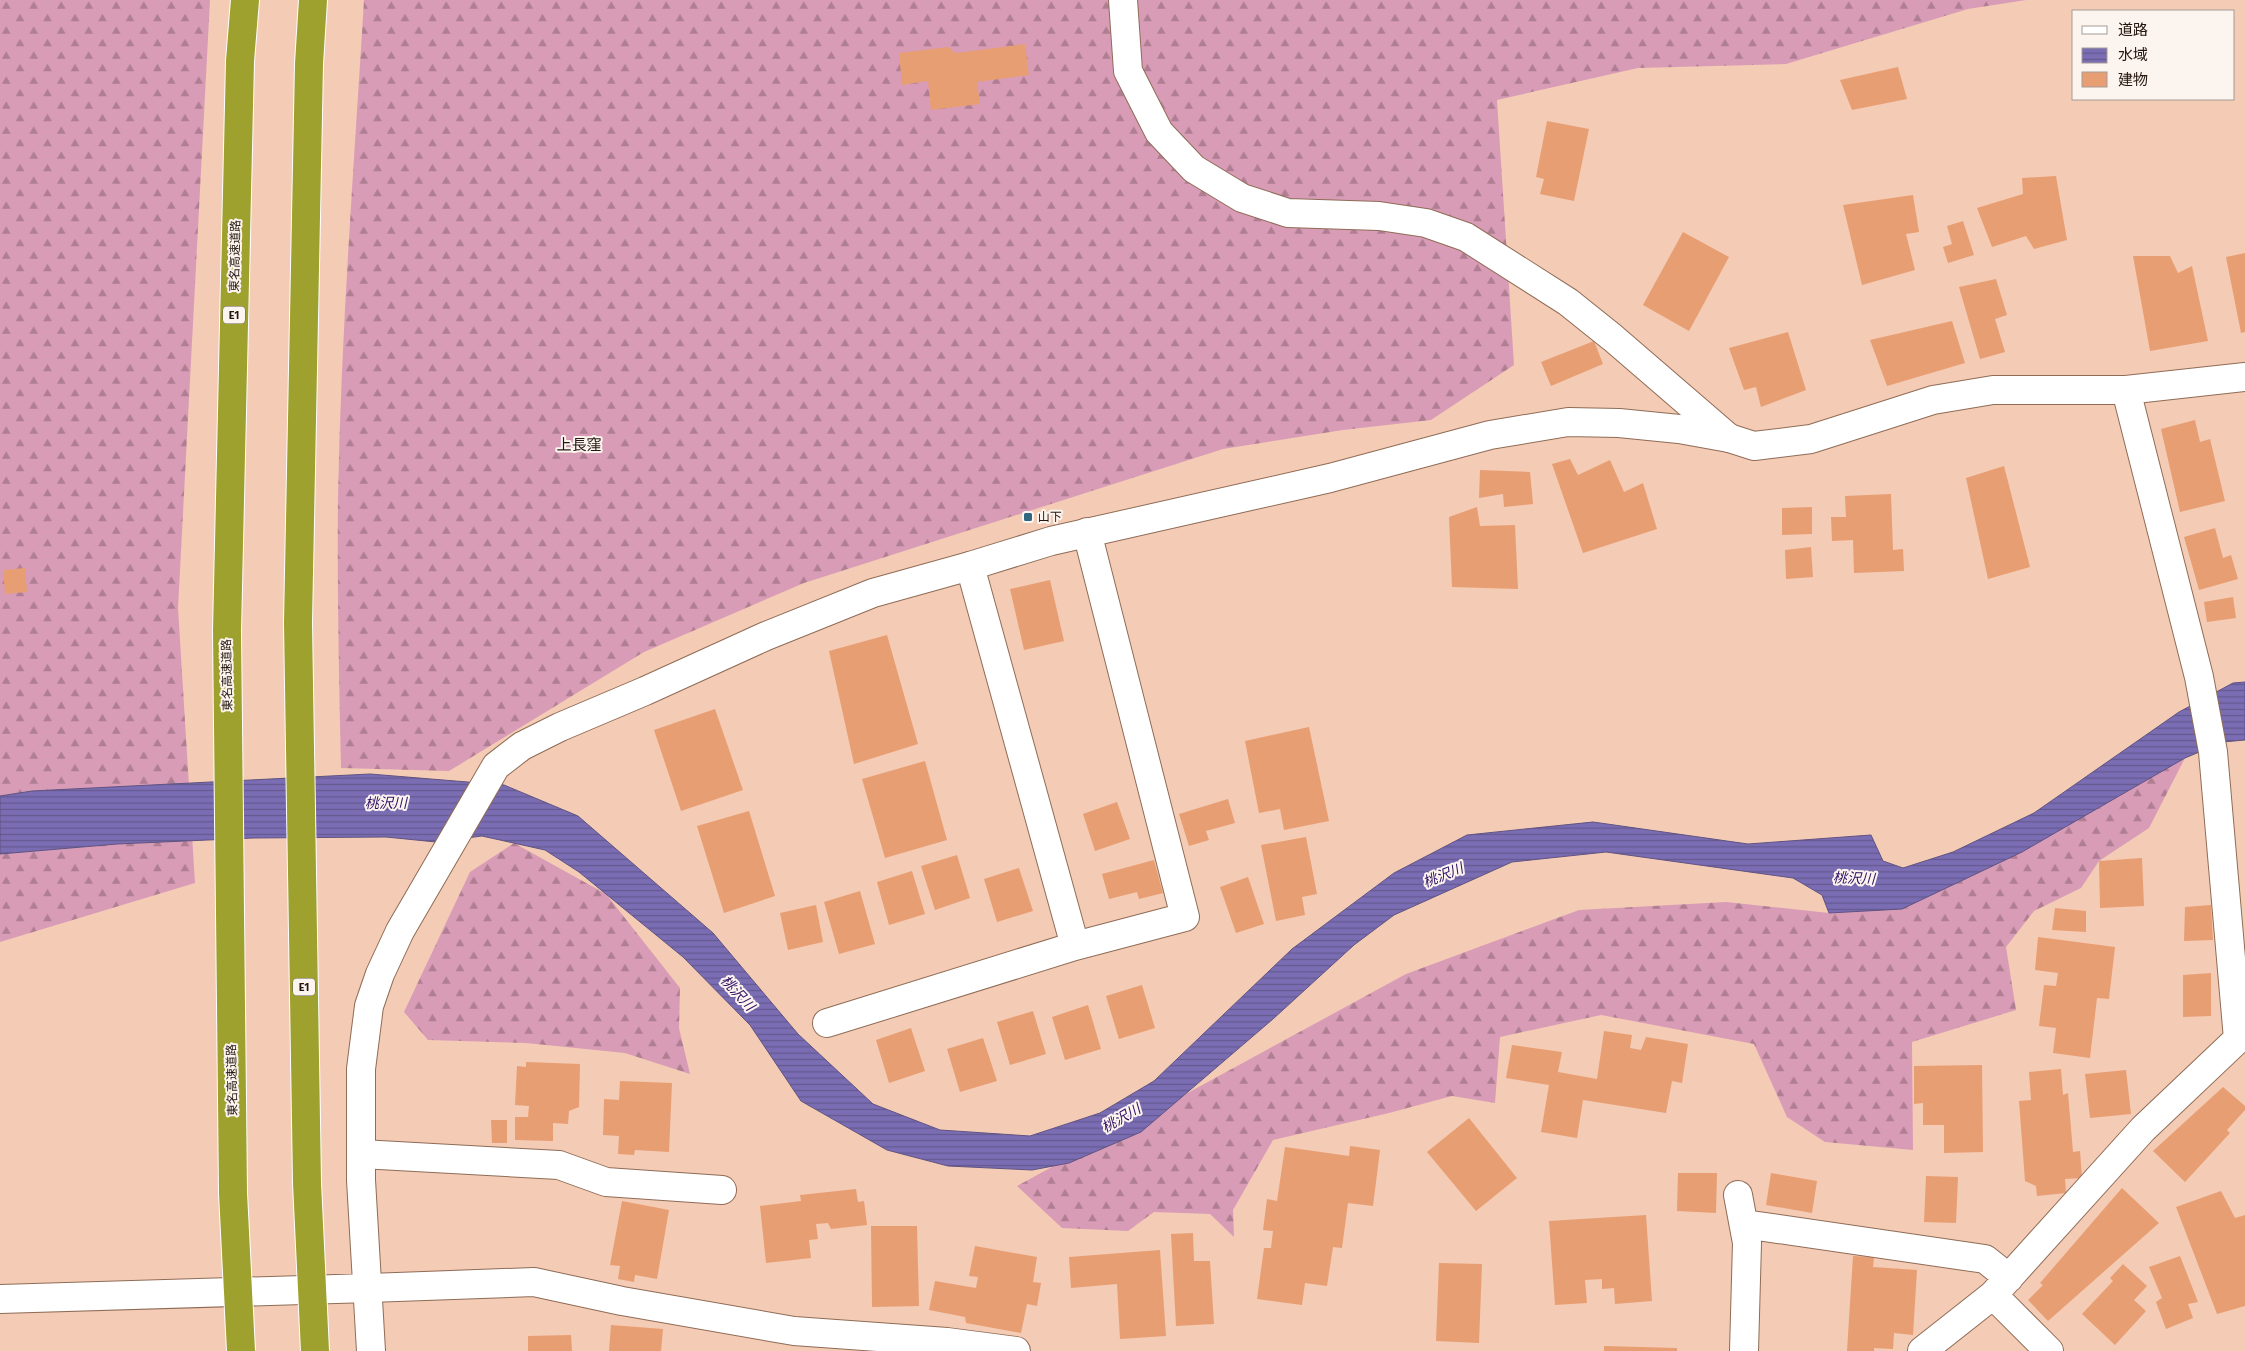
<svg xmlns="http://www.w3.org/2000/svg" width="2245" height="1351" font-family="'Fira Sans','Noto Sans JP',sans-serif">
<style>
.forest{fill:url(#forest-firs)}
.water{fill:url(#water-rules);stroke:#605382}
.building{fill:#e89e73}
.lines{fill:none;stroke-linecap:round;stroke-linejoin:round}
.minor-casing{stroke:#8f6c57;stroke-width:30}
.tertiary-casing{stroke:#8f6c57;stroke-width:30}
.motorway-casing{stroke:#fff;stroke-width:30}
.minor{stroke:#fff;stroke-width:28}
.tertiary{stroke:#fff;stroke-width:28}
.motorway{stroke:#9ea12d;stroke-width:28}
.motorway-bridge-casing{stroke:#fff;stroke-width:30;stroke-linecap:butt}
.motorway-bridge{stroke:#9ea12d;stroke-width:28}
.poi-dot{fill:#2f6781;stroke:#fcf4ef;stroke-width:2}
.labels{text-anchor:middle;stroke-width:4;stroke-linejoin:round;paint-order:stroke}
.shield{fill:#fcf4ef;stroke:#655952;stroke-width:1}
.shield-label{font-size:11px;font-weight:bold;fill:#24160e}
.street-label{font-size:12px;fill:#24160e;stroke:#fcf4ef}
.poi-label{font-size:12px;fill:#24160e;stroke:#fcf4ef;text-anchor:start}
.water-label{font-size:14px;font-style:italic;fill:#2d0f64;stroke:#fcf4ef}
.quarter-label{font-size:15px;fill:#24160e;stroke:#fcf4ef}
</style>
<defs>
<pattern id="forest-firs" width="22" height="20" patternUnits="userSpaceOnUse" patternTransform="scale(1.25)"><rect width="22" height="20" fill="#d99cb7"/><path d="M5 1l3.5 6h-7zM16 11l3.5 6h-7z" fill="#b07e93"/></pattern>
<pattern id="water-rules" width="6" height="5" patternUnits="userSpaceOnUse" patternTransform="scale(1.25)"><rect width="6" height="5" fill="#7a6db3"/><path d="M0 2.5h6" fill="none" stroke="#645990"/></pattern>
</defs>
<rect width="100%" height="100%" fill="#f4cbb4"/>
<path class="forest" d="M0 0H210L178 608 195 883 0 942Z
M364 0H2026L1968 9 1786 64 1638 68 1497 100 1514 365 1431 420 1343 430 1223 449 804 583 644 652 449 771 341 768C339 678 337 588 338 498 341 332 354 166 364 0Z
M2185 758 2149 828 2099 861 2081 888 2034 911 2006 947 2016 1010 1912 1042 1913 1150 1825 1142 1787 1117 1754 1044 1601 1015 1500 1037 1495 1103 1452 1096 1389 1113 1273 1140 1233 1210 1234 1237 1210 1214 1154 1212 1128 1231 1062 1228 1017 1186 1406 974 1579 910 1726 902 1829 913Z
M514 843 606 894 680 988 679 1028 690 1074 625 1053 526 1043 428 1040 404 1012 470 872Z"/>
<path class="water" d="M2245 682V740L2223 742 2185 758 2022 852 1902 909 1829 913 1822 895 1793 878 1606 852 1512 862 1394 915 1354 945 1273 1019 1141 1132 1069 1163 1032 1170 948 1166 887 1150 801 1101 750 1025 683 957 579 872 545 850 482 836 436 842 386 837 253 838 117 844 0 854V796L32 791 370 774 504 785 578 816 713 933 798 1034 873 1104 940 1130 1030 1136 1100 1113 1154 1081 1292 949 1394 873 1467 835 1593 822 1748 844 1871 835 1883 861 1903 868 1953 852 2034 813 2179 712 2233 683Z"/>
<path class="building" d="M1025 44 1029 75 977 82 980 104 931 110 928 81 902 85 899 53 948 47 956 53Z
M1898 67 1907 99 1852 110 1840 80Z
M1547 121 1589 129 1574 201 1540 194 1544 179 1536 177Z
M2056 176 2067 240 2034 249 2026 236 1992 247 1977 208 2023 194 2022 178Z
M1913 195 1919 232 1906 234 1915 270 1862 285 1843 205Z
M1963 221 1974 255 1948 263 1943 247 1952 244 1947 226Z
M1683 232 1729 257 1689 331 1643 305Z
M2245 253V332L2241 333 2226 257Z
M2133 256H2170L2178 273 2192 266 2208 341 2150 351Z
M1996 279 2007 315 1995 319 2005 352 1980 359 1959 287Z
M1952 321 1965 363 1887 386 1870 340Z
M1788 332 1806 390 1761 407 1756 387 1744 390 1729 348Z
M1594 341 1603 364 1551 386 1541 362Z
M2195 420 2200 442 2210 439 2225 501 2180 512 2161 429Z
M1570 459 1578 475 1610 460 1624 492 1643 483 1657 529 1583 553 1552 464Z
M2004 466 2030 567 1988 579 1966 478Z
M1480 470 1530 472 1533 504 1504 507 1503 494 1479 498Z
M1891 494 1893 550 1903 549 1904 571 1854 573 1853 540 1832 541 1831 517H1846L1845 496Z
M1477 507 1480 526 1515 525 1518 589 1452 587 1449 517Z
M1812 507V534L1782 535V508Z
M2215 528 2223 558 2231 555 2238 579 2199 590 2184 537Z
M1811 547 1813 577 1786 579 1785 550Z
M25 568 27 592 5 594 3 570Z
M1050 580 1064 641 1024 650 1010 589Z
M2233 597 2236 618 2207 622 2204 602Z
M887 635 918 744 854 764 829 651Z
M715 709 743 790 681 811 654 730Z
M1309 727 1329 821 1284 830 1280 809 1259 813 1245 741Z
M925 761 947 840 885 858 862 779Z
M1228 799 1235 823 1206 831 1209 840 1189 846 1179 814Z
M1117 802 1130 839 1095 851 1083 814Z
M749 811 775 896 724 913 697 826Z
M1306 837 1317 894 1302 897 1305 915 1276 921 1261 845Z
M957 855 970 898 935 910 921 866Z
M2142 858 2144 906 2100 908 2099 861Z
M1154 860 1163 893 1139 899 1137 892 1109 899 1102 874Z
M1019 868 1033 911 997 922 984 879Z
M912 871 925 914 889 925 877 882Z
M1248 877 1264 924 1236 933 1220 887Z
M860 891 875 944 839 954 824 902Z
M816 905 823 942 788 950 780 913Z
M2211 905 2213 940 2184 941 2185 907Z
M2055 908 2086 911V932L2052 930Z
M2038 937 2115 947 2109 999 2097 998 2090 1058 2053 1053 2056 1028 2039 1026 2044 985 2056 986 2058 973 2035 970Z
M2211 973V1016L2183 1017V975Z
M1142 985 1155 1028 1119 1039 1106 996Z
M1088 1005 1101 1049 1065 1060 1052 1017Z
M1033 1011 1046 1054 1010 1065 997 1022Z
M911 1028 925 1071 889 1083 876 1040Z
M1604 1031 1632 1035 1630 1048 1641 1050 1646 1037 1688 1044 1682 1083 1672 1081 1666 1113 1583 1100 1577 1138 1541 1132 1549 1085 1506 1078 1512 1045 1562 1052 1558 1072 1597 1079Z
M983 1038 997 1081 960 1092 947 1049Z
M526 1062 580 1064 579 1107 569 1111 568 1124 553 1123V1141L515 1140V1117H528L529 1106 515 1105 517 1066 526 1067Z
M1982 1065 1983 1152 1944 1153V1125H1923V1103L1914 1104V1066Z
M2061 1069 2063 1095 2068 1093 2073 1152 2080 1151 2082 1178 2065 1179 2066 1193 2037 1196 2036 1186 2025 1181 2019 1101 2031 1100 2029 1072Z
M2126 1070 2131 1114 2090 1118 2085 1074Z
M620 1081 672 1083 669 1152 635 1150 634 1155 618 1154 619 1136 603 1135 604 1099 619 1100Z
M2223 1087 2245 1106V1110L2227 1130 2230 1133 2185 1182 2153 1151Z
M1469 1118 1517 1178 1476 1211 1427 1152Z
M491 1120H507V1143H492Z
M1350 1146 1380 1150 1373 1206 1348 1203 1342 1248 1333 1247 1327 1286 1305 1283 1302 1305 1257 1299 1264 1248H1271L1273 1231 1263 1230 1267 1199 1277 1201 1285 1147 1349 1156Z
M1678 1173H1717L1716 1213 1677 1211Z
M1771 1173 1817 1181 1812 1213 1766 1205Z
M1926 1176 1958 1177 1956 1223 1924 1222Z
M2122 1188 2159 1223 2048 1321 2028 1300 2043 1285 2040 1283Z
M856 1189 858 1202 864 1201 867 1225 831 1229 828 1223 816 1224 818 1239 809 1240 811 1258 766 1263 760 1206 801 1201 800 1195Z
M2221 1191 2235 1218 2245 1215V1306L2217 1314 2176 1207Z
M622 1201 669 1210 657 1279 635 1275 634 1282 618 1279 620 1266 610 1265Z
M1646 1215 1652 1301 1615 1304 1614 1288 1602 1289V1279L1585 1280 1587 1303 1555 1305 1549 1221Z
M871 1226H917L919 1306 872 1307Z
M1193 1233 1194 1261H1210L1214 1324 1176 1326 1171 1234Z
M975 1246 1037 1257 1033 1282 1041 1283 1037 1306 1027 1304 1021 1333 966 1323 965 1317 929 1310 935 1281 976 1288 978 1277 969 1276Z
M1160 1250 1166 1336 1120 1339 1117 1284 1071 1288 1069 1257Z
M1853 1256 1874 1257 1873 1267 1917 1270 1913 1335 1894 1333 1893 1349 1874 1348V1351H1847Z
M2180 1256 2198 1302 2188 1304 2193 1318 2166 1329 2156 1302 2162 1298 2149 1267Z
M1439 1263 1482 1264 1479 1343 1436 1341Z
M2123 1264 2147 1286 2134 1300 2146 1311 2115 1345 2082 1314 2113 1281 2110 1278Z
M611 1325 663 1329 661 1351H609Z
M571 1335 572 1351H528V1336Z
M1604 1346 1677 1348V1351H1604Z"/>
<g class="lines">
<defs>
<path id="minor" d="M1123 0 1128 71 1159 132 1194 169 1242 198 1288 213 1379 216 1426 223 1466 237 1568 302 1613 338 1729 438
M2126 390 2199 677 2213 752 2238 1039
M970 566 1075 946
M827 1023 1075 946 1185 917 1087 532
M361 1154 559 1165 606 1182 722 1190
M1738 1195 1747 1243 1744 1351
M1744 1224 1985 1259 2009 1278
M369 1288 534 1282 622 1301 794 1331 947 1342 1016 1351
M1993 1295 2049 1351
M1922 1351 1993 1295 2143 1129 2238 1039 2245 1036"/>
<path id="tertiary" d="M0 1299 369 1288
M371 1351 361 1180V1069L369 1006 380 974 400 931 496 766 522 746 560 727 645 691 766 636 873 593 970 566 1051 541 1330 478 1490 435 1568 422 1619 423 1679 429 1729 438 1754 446 1811 439 1933 400 1993 390H2126L2245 377"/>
<path id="motorway" d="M298 623 309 64 313 0
M227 631 240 61 245 0"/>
</defs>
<use href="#minor" class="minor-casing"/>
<use href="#tertiary" class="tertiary-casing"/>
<use href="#motorway" class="motorway-casing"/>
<use href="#minor" class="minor"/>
<use href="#tertiary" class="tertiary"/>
<use href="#motorway" class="motorway"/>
<defs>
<path id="motorway-bridge" d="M298 623 307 1183 315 1351
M227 631 233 1193 241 1351"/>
</defs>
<use href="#motorway-bridge" class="motorway-bridge-casing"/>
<use href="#motorway-bridge" class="motorway-bridge"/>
</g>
<rect class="poi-dot" x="1023" y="512" width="10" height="10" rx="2.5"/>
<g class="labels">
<g class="shield">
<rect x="223" y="306.5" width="22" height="17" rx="4"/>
<rect x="293" y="978.5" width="22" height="17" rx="4"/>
</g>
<g class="shield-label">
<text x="234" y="319">E1</text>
<text x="304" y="991">E1</text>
</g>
<g class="street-label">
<text transform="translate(235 256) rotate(-89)" y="4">東名高速道路</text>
<text transform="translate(227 675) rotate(-91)" y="4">東名高速道路</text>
<text transform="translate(232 1080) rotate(-91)" y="4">東名高速道路</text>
</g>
<g class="poi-label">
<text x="1038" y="521">山下</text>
</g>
<g class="water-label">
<text transform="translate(386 803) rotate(-1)" y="5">桃沢川</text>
<text transform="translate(1443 875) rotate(-22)" y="5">桃沢川</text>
<text transform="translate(1854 878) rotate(2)" y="5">桃沢川</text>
<text transform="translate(738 993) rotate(47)" y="5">桃沢川</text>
<text transform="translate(1121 1118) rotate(-30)" y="5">桃沢川</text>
</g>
<g class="quarter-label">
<text x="579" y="450">上長窪</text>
</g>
</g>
<rect x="2072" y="10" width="162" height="90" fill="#fcf4ef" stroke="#a69b95"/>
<rect x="2082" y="26" width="25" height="8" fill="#ffffff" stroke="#a69b95"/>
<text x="2118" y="35" font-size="15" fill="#24160e">道路</text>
<rect x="2082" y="48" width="25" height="15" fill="url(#water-rules)" stroke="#a69b95"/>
<text x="2118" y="60" font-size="15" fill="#24160e">水域</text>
<rect x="2082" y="72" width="25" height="15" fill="#e89e73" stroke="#a69b95"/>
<text x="2118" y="85" font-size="15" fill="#24160e">建物</text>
</svg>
